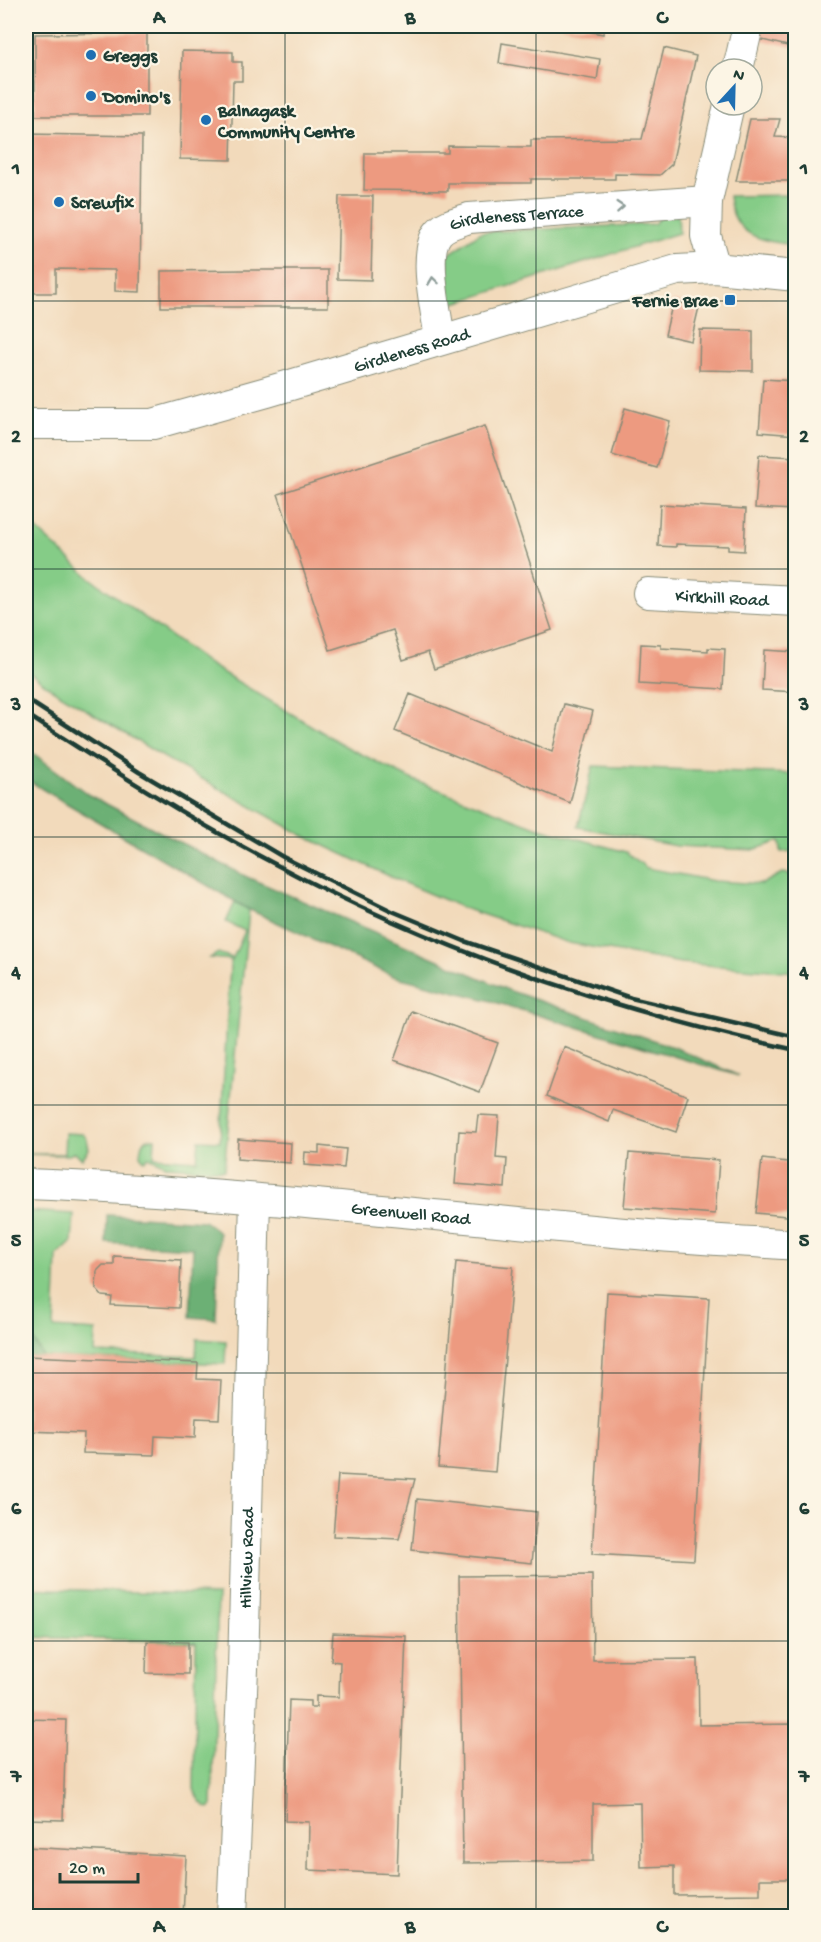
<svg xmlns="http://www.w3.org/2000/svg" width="821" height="1942" font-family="'Gochi Hand',sans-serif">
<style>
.green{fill:#85cc87;stroke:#52845e;stroke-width:1.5}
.forest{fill:#6cb074;stroke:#467654;stroke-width:1.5}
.building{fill:#ed9a80}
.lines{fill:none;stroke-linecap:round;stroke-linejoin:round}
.minor-casing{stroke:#888c78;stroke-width:32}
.minor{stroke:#fff;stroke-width:30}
.rail{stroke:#1f3d34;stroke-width:4.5}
.oneway{stroke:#8f9e9a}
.grid{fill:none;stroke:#1f3d34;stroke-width:1.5;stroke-opacity:0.55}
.poi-dot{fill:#1f6fb2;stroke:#fcf5e5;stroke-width:2}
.labels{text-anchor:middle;stroke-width:4.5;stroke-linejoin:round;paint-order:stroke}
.poi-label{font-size:18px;font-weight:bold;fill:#1f3d34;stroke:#fcf5e5;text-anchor:start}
.street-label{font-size:18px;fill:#1f3d34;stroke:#fcf5e5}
.neatline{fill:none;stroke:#1f3d34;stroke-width:2}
.grid-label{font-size:20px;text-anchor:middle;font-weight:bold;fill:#1f3d34}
</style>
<rect width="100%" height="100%" fill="#fcf5e5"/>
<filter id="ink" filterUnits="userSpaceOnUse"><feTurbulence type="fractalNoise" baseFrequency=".0167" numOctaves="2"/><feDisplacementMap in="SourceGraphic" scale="12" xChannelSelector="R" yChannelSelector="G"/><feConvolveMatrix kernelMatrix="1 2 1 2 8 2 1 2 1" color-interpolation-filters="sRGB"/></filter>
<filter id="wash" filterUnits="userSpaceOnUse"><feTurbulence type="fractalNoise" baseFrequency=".008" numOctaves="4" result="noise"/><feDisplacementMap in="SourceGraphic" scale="24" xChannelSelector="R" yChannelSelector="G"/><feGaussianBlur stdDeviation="1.35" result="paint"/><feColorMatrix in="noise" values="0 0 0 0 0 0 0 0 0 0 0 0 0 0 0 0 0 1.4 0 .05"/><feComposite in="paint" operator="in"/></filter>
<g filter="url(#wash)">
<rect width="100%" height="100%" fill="#f2dabb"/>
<path class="green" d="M795 195V245C761 241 733 237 729 196Z
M678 212 679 233 449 305 448 255 481 232 654 224 663 213Z
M26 520 89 577 210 665 347 747 411 779 536 827 626 852 647 868 714 881 762 884 782 873 790 874 795 884V972L681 963 569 943 466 909 402 882 304 836 165 758 52 689 26 670Z
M593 766 795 774V851L781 852 780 841 753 850 676 846 578 827Z
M235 902 249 910 224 1170 167 1166 149 1157 144 1160 140 1155C141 1143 142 1138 155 1138L154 1157 197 1160 199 1140 220 1141 230 966 232 960 210 958 218 953 233 958 245 931 226 922Z
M65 1133 83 1134 87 1139 89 1149 82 1159 75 1152 69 1155 26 1154H64Z
M26 1211 74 1214 72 1242 57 1256 54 1328 96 1331 95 1353 196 1357 197 1339 226 1341 225 1364 26 1356Z
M26 1588 218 1595 212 1805 209 1808C200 1805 197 1797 194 1789L196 1642 26 1637Z"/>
<path class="forest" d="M26 748 89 795 247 877 508 990 676 1048 739 1076 488 1000 393 976 248 909 42 789 26 778Z
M107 1215 204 1221 219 1232 216 1319 190 1317 193 1248 106 1243Z
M26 1329 32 1337 43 1357 26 1356Z"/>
<g id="blocks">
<path class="building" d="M561 26H604L603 34Z
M761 26H796V48L758 39Z
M147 33V116H35V34Z
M502 43 600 59 597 80 499 63Z
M664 48 696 56 672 164 660 175 615 174V179H531V183H448V191L364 190 365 153H448V146L531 147V140L642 139Z
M182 51 233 52V62H242V81H233L231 160 180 159Z
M750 119H780L775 137 796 138V181H736Z
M26 134 142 136 140 292 115 291V270L56 269V293H26Z
M339 196H373L371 280 337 279Z
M244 270H328V307H161V271Z
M673 301 699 307 691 341 665 335Z
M700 330 753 331V371L699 370Z
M763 379 796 381V435L759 432Z
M625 408 670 421 657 468 612 455Z
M485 426 552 630 434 669 428 652 403 660 393 630 330 650 278 494Z
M759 455 796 457 794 510 755 508Z
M660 504 746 509 744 551 728 550V546L676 544V547L658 546Z
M641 644 661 645V648L708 651V648L725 649 723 689 639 684Z
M764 650 796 652V692L762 690Z
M410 694 552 752 564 704 593 711 570 803 395 731Z
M412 1011 498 1043 480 1092 394 1060Z
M564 1047 688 1096 676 1132 613 1110 609 1122 547 1096Z
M478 1115 499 1116 496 1158 507 1159 505 1188 455 1184 459 1131 476 1132Z
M238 1139 291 1143 290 1163 237 1159Z
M319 1146 346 1149 344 1168 304 1165 305 1152 319 1153Z
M629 1153 719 1160 715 1214 624 1207Z
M762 1159 796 1163V1217L756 1213Z
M114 1256 181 1260 179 1308 111 1305 112 1297 102 1296 96 1289 97 1271 103 1265H114Z
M456 1262 513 1267 495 1472 438 1467Z
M607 1292 709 1298 694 1560 592 1554Z
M26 1356 198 1363 197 1379 221 1380 219 1419 196 1418 195 1438 155 1436 154 1455 83 1453 84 1433 26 1431Z
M338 1475 415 1479 399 1539 333 1536Z
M417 1499 537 1512 532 1563 412 1550Z
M26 1558H30V1578H26Z
M592 1575 593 1660 698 1659 699 1725 796 1724V1879H760V1894L674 1895V1866L641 1867 640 1803 593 1804V1861L463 1863 459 1576Z
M333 1633 406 1636 397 1874 308 1870 309 1822 285 1821 289 1700 310 1701V1707H316V1696L339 1697 340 1662 331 1661Z
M147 1641 188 1642V1674L146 1673Z
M26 1719 66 1720 63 1820 26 1819Z
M26 1847 186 1856 183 1916H26Z"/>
</g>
</g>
<g filter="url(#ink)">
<use href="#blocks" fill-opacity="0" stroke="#888c78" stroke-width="1.5"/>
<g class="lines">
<defs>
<g id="minor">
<path d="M738 69 748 26"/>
<path d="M715 268 706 236 707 201 729 105"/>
<path id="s1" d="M440 339C437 314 421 251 439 232 446 224 458 222 469 218L707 201"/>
<path id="s2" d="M26 424H153L267 392 677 270 715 268 796 276"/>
<path id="s3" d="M648 593 796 601"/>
<path id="s4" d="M26 1184C230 1192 433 1216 637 1234 690 1239 743 1241 796 1245"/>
<path id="s5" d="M232 1916 243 1669 255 1199"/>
</g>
</defs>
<use href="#minor" class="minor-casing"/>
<use href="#minor" class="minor"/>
<path class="rail" d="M26 699 139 772 283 857 392 911 464 941 631 998 796 1037
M26 714C106 766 186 817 271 862 435 950 613 1011 796 1050"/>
</g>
<defs><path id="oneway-chevron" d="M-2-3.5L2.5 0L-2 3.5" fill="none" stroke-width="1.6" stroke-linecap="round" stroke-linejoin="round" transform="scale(1.5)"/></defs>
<g class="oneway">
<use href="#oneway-chevron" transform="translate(620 207) rotate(-4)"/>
<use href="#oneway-chevron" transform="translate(433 281) rotate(-98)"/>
</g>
</g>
<path class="grid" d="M285 26V1916M536 26V1916M26 301H796M26 569H796M26 837H796M26 1105H796M26 1373H796M26 1641H796"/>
<g class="poi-dot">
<circle cx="91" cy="55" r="6"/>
<circle cx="91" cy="96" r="6"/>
<circle cx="206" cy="120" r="6"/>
<circle cx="59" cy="202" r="6"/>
<rect x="724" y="294" width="12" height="12" rx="3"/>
</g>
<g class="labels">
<g class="poi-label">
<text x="103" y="61">Greggs</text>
<text x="103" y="102">Domino's</text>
<text x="218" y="116">Balnagask<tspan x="218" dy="21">Community Centre</tspan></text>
<text x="71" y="208">Screwfix</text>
<text x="718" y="306" text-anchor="end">Fernie Brae</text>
</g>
<g class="street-label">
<text dy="6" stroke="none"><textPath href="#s1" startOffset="190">Girdleness Terrace</textPath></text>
<text dy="6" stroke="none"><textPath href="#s2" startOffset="396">Girdleness Road</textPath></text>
<text dy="6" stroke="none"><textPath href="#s3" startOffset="74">Kirkhill Road</textPath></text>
<text dy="6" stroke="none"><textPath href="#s4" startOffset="386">Greenwell Road</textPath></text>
<text dy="6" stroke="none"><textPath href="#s5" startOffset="358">Hillview Road</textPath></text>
</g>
</g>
<rect width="821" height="1942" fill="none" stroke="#fcf5e5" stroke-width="66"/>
<g transform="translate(734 87) rotate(22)"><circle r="28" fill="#fcf5e5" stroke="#a4ab9e" stroke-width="1.5"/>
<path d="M0-4.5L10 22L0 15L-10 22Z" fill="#1f6fb2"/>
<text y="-9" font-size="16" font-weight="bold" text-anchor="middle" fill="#1f3d34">N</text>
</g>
<path d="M60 1873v9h78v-9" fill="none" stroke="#1f3d34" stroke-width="3"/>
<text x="69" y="1873" font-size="18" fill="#1f3d34" stroke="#fcf5e5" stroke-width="4.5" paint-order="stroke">20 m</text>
<rect x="33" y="33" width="755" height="1876" class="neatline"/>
<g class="grid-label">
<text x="159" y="23">A</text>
<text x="410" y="23">B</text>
<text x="662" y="23">C</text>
<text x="16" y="174">1</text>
<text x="804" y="174">1</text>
<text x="16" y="442">2</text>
<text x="804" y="442">2</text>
<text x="16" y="710">3</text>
<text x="804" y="710">3</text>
<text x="16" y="978">4</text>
<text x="804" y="978">4</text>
<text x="16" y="1246">5</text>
<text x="804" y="1246">5</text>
<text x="16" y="1514">6</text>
<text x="804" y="1514">6</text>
<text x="16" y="1782">7</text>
<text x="804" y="1782">7</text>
<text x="159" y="1932">A</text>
<text x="410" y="1932">B</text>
<text x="662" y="1932">C</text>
</g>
</svg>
